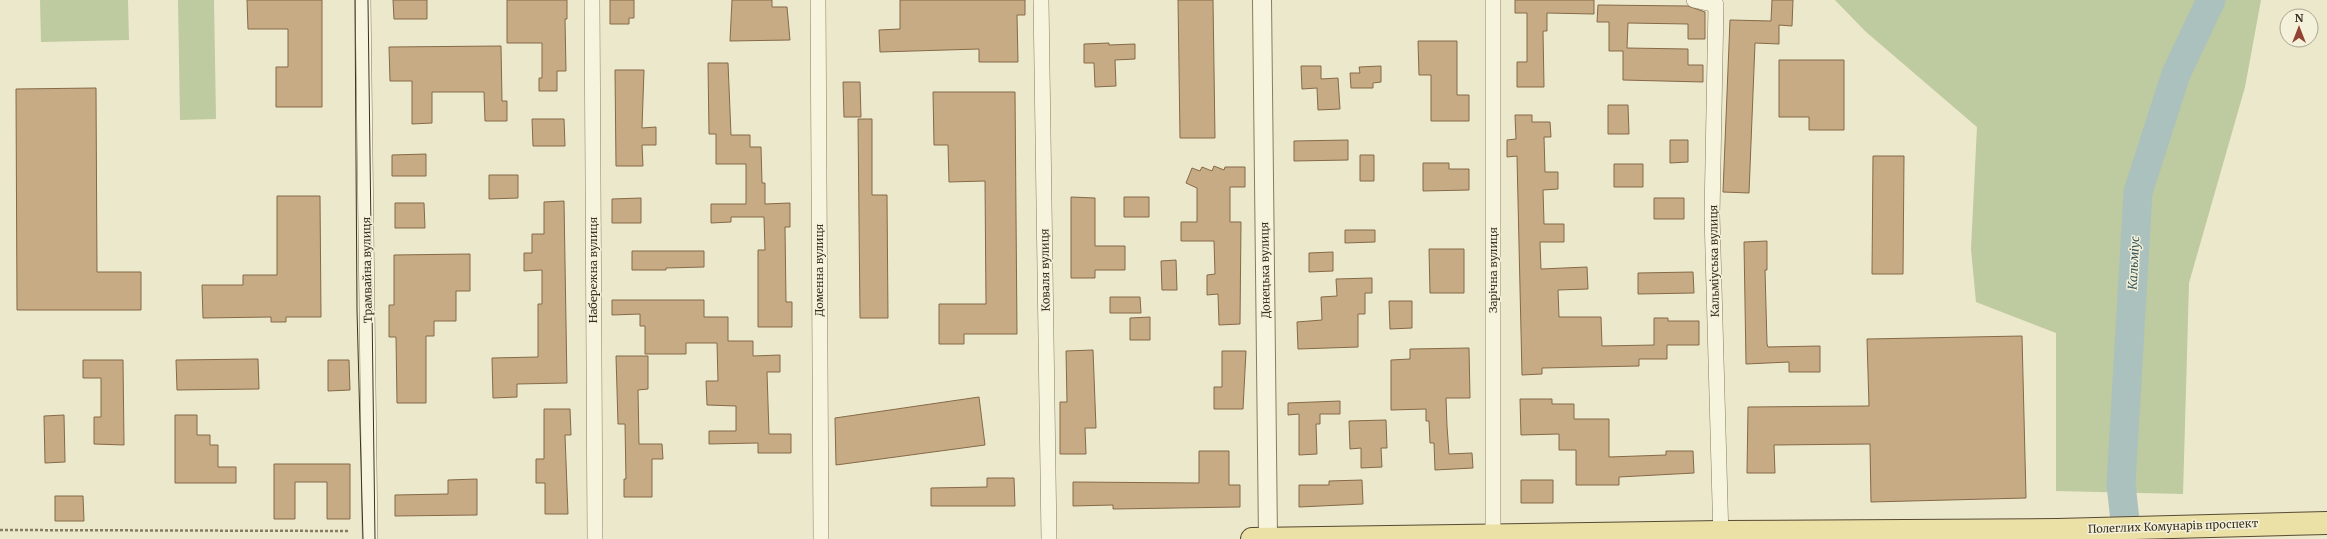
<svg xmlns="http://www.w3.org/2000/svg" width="2327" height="539" font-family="Merriweather,serif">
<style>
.green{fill:#beca9f}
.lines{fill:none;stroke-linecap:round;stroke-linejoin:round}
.river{stroke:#abc1be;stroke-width:29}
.building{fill:#c7ab84;stroke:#856a48}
.minor-casing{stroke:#887c60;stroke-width:16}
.tertiary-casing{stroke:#887c60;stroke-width:20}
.primary-casing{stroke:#564a34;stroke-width:24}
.path{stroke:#887c60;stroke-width:2.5;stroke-dasharray:3 2;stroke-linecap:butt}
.minor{stroke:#f7f4de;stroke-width:15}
.tertiary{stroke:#f7f4de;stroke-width:18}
.primary{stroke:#ebe1a7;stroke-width:22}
.tram{stroke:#3a3122;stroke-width:1}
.labels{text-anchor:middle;stroke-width:3;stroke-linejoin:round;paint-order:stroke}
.street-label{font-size:11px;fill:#3a3122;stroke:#f4f1da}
.water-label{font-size:12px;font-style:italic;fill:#335458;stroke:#f4f1da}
</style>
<rect width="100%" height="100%" fill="#ece8cb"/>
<path class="green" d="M40 0H128L129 40 41 42Z
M178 0H214L216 119 180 120Z
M1835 0H2261L2245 87 2189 283 2183 494 2056 491V333L1976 302 1971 249 1977 127 1865 31Z"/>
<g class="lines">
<path class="river" d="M2127 539 2121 484 2138 192 2176 74 2211 0"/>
</g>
<path class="building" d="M247 0H322V107H276V67H288V29H248Z
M393 0H427V19H394Z
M507 0H567V19H565L566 71H557V91H539V78H542V43H507Z
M610 0H634V18H629V24H610Z
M732 0H772V7H787L790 40 730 41Z
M900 0H1025V15H1017L1018 62H979V49L880 52 879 30 900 29Z
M1178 0H1213L1215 138H1180Z
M1515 0H1594V14L1547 13V31H1543L1544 87H1517V62H1527V13H1515Z
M1772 0H1793L1792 26 1779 25V44L1755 43 1749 193 1723 192 1730 20 1771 21Z
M1598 5 1688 6 1705 12V39H1688V24L1628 23 1627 48 1688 49V65H1703V82L1623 80V51H1609V22H1597Z
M1418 41H1457V95H1469V121H1431V75H1419Z
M1109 43V45L1135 44V59L1115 60 1116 86 1095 87 1094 63H1084V44Z
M501 46 502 101H507V121H485L484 92H432V123L412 124V81H390L389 47Z
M1779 60H1844V130H1809V117H1779Z
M708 63H728L731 135H750V147H761L762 183H765V204L790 203V227H785L786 302H792V327H758V250H765L764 217H731V222L711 223V204H746V164H716V134H709Z
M1301 66H1321V79L1338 78 1340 109 1318 110 1317 88 1302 89Z
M1381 66V82L1373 83V88H1351L1350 73H1360L1359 67Z
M615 70H644L642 128 656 127V145H642L643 166H616Z
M843 82H860L861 117H844Z
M96 88 97 272H141V310H17L16 89Z
M933 92H1015L1017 334H964V344H939V304H986L985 181 949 182 948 145H934Z
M1608 105H1628L1629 134H1608Z
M1515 115H1532V122H1550L1551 137H1544L1545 172H1558V189L1543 190 1544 224H1564V242H1540L1541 269 1587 267 1588 289 1558 290 1559 317H1601L1602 346 1654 345V318H1668V321H1699V345H1667V359H1639V366L1542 368V374L1522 375 1517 156 1507 157V140L1516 139Z
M532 119H564L565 146H533Z
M858 119H872V195H887L888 318H860Z
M1348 140V160L1294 161V141Z
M1670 140H1688V162L1670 163Z
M426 154V176H392V155Z
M1360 155H1374V181H1360Z
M1873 156H1904L1903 274H1872Z
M1423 163H1449V169H1469V190L1423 191Z
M1614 164H1643V187H1614Z
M1214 166 1224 170 1225 167H1245V187H1230V222H1241L1240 324 1219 325 1218 294 1207 295V275L1215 274 1214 241H1181V222H1197V188L1186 183 1192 168 1200 171 1202 167 1212 171Z
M489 175H518V198L489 199Z
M277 196H320L321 317H286V322H271V317L203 318 202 285H243V275H277Z
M1071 197 1095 198V246H1125V270H1095V278H1071Z
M1124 197H1149V217H1124Z
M641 198V223H612V199Z
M1654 198H1684V219H1654Z
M564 201 567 383 517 384V397L493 398 492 358 538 357V304H542V270L524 271V253H532V234H544V202Z
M395 203H424L425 228H395Z
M1345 230H1375V242L1345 243Z
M1767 241V270H1765L1767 344 1768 347 1820 346V372H1789V362L1746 364 1744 242Z
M1429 249H1464V293H1430Z
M632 251H704V267L666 268V270H632Z
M1333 252V271L1309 272V253Z
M470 254V291H456V321H434V336H426V403H397L396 337H389V305H394V255Z
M1176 260 1177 290H1162L1161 261Z
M1693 272 1694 293 1638 294V273Z
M1372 278V293H1365V314H1358V347L1298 349 1297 322 1322 320 1321 297 1337 296 1336 279Z
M1110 297H1140L1141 313H1110Z
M612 300H704V317H728V341H753V356L780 355V372H767L769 434H791V453H758V443L709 444V431H736V406L707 405 706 381H718L717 343H686V354H645V326H640V314L612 315Z
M1389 301H1412V328L1390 329Z
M1150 317V340H1130V318Z
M2022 336 2026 498 1871 502 1870 444 1774 445 1775 473H1747L1748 407 1869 406 1867 339Z
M1469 348 1470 398H1446L1447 426 1449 454 1472 453 1473 468 1435 470 1434 443H1430L1429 421H1426V409L1391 410V360L1410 359V349Z
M1093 350 1096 428H1085L1086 454H1060V402H1067L1066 351Z
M1222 351H1246L1243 409H1214V387H1222Z
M616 356H648V389L638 390 639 444H662L663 459H652V497H624V479H626L625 424H618Z
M258 359 259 389 177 390 176 360Z
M83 360H123L124 445 94 444V417H101V378H83Z
M328 360H349L350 390 328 391Z
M979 397 985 445 836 465 835 418Z
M1520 399H1552V404H1574V419H1609V457L1666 455V451H1693L1694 473 1619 477V485H1576V450H1559V434L1521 435Z
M1340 401V414H1320V424H1316L1317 454 1299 455V414L1288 415V403Z
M544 409H570L571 435H565L568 514H545V483H536V459H544Z
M64 415 65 462 45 463 44 416Z
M175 415H197V435H210V445H218V467H236V483H175Z
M1386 420 1387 448H1381L1382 467 1361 468V448L1350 449 1349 421Z
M1199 451H1229V485H1240V507L1113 509V505L1073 506V482L1199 483Z
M274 464H350V519H327V482H295V519H274Z
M987 478H1014L1015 506H931V488L987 487Z
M477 479V515L395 516V495L448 494V480Z
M1362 480 1363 504 1299 507V485H1329V481Z
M1521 480H1553V503H1521Z
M55 496H83L84 521H55Z"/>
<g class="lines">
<defs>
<path id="minor" d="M363 0 370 539
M592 0 595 539
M818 0 821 539
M1041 0 1049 539
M1493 0V539
M1694 0 1716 5 1712 215 1721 539"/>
<path id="tertiary" d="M1262 0 1268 539"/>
<path id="primary" d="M1252 539 1721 532 2057 530 2327 523"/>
</defs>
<use href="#minor" class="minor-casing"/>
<use href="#tertiary" class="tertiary-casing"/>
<use href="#primary" class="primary-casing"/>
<path class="path" d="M0 530 349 531"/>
<use href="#minor" class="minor"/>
<use href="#tertiary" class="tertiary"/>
<use href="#primary" class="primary"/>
<path class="tram" d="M355 0 357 310 363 539
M368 0 375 539"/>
</g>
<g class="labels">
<g class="street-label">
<text transform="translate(1714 261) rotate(-91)" y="4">Кальміуська вулиця</text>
<text transform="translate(367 270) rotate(-91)" y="4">Трамвайна вулиця</text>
<text transform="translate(593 270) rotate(-90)" y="4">Набережна вулиця</text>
<text transform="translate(819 270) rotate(-90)" y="4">Доменна вулиця</text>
<text transform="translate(1045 270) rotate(-91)" y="4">Коваля вулиця</text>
<text transform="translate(1265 270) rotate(-91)" y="4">Донецька вулиця</text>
<text transform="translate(1493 270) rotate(-90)" y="4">Зарічна вулиця</text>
<text transform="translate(2173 526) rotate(-2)" y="4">Полеглих Комунарів проспект</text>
</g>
<g class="water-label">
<text transform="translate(2134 263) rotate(-87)" y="4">Кальміус</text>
</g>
</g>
<g transform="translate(2299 28)"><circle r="19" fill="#f4f1da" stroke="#aaa490"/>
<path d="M0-3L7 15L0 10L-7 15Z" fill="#934334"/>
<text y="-6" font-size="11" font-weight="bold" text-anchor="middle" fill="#3a3122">N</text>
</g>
</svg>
